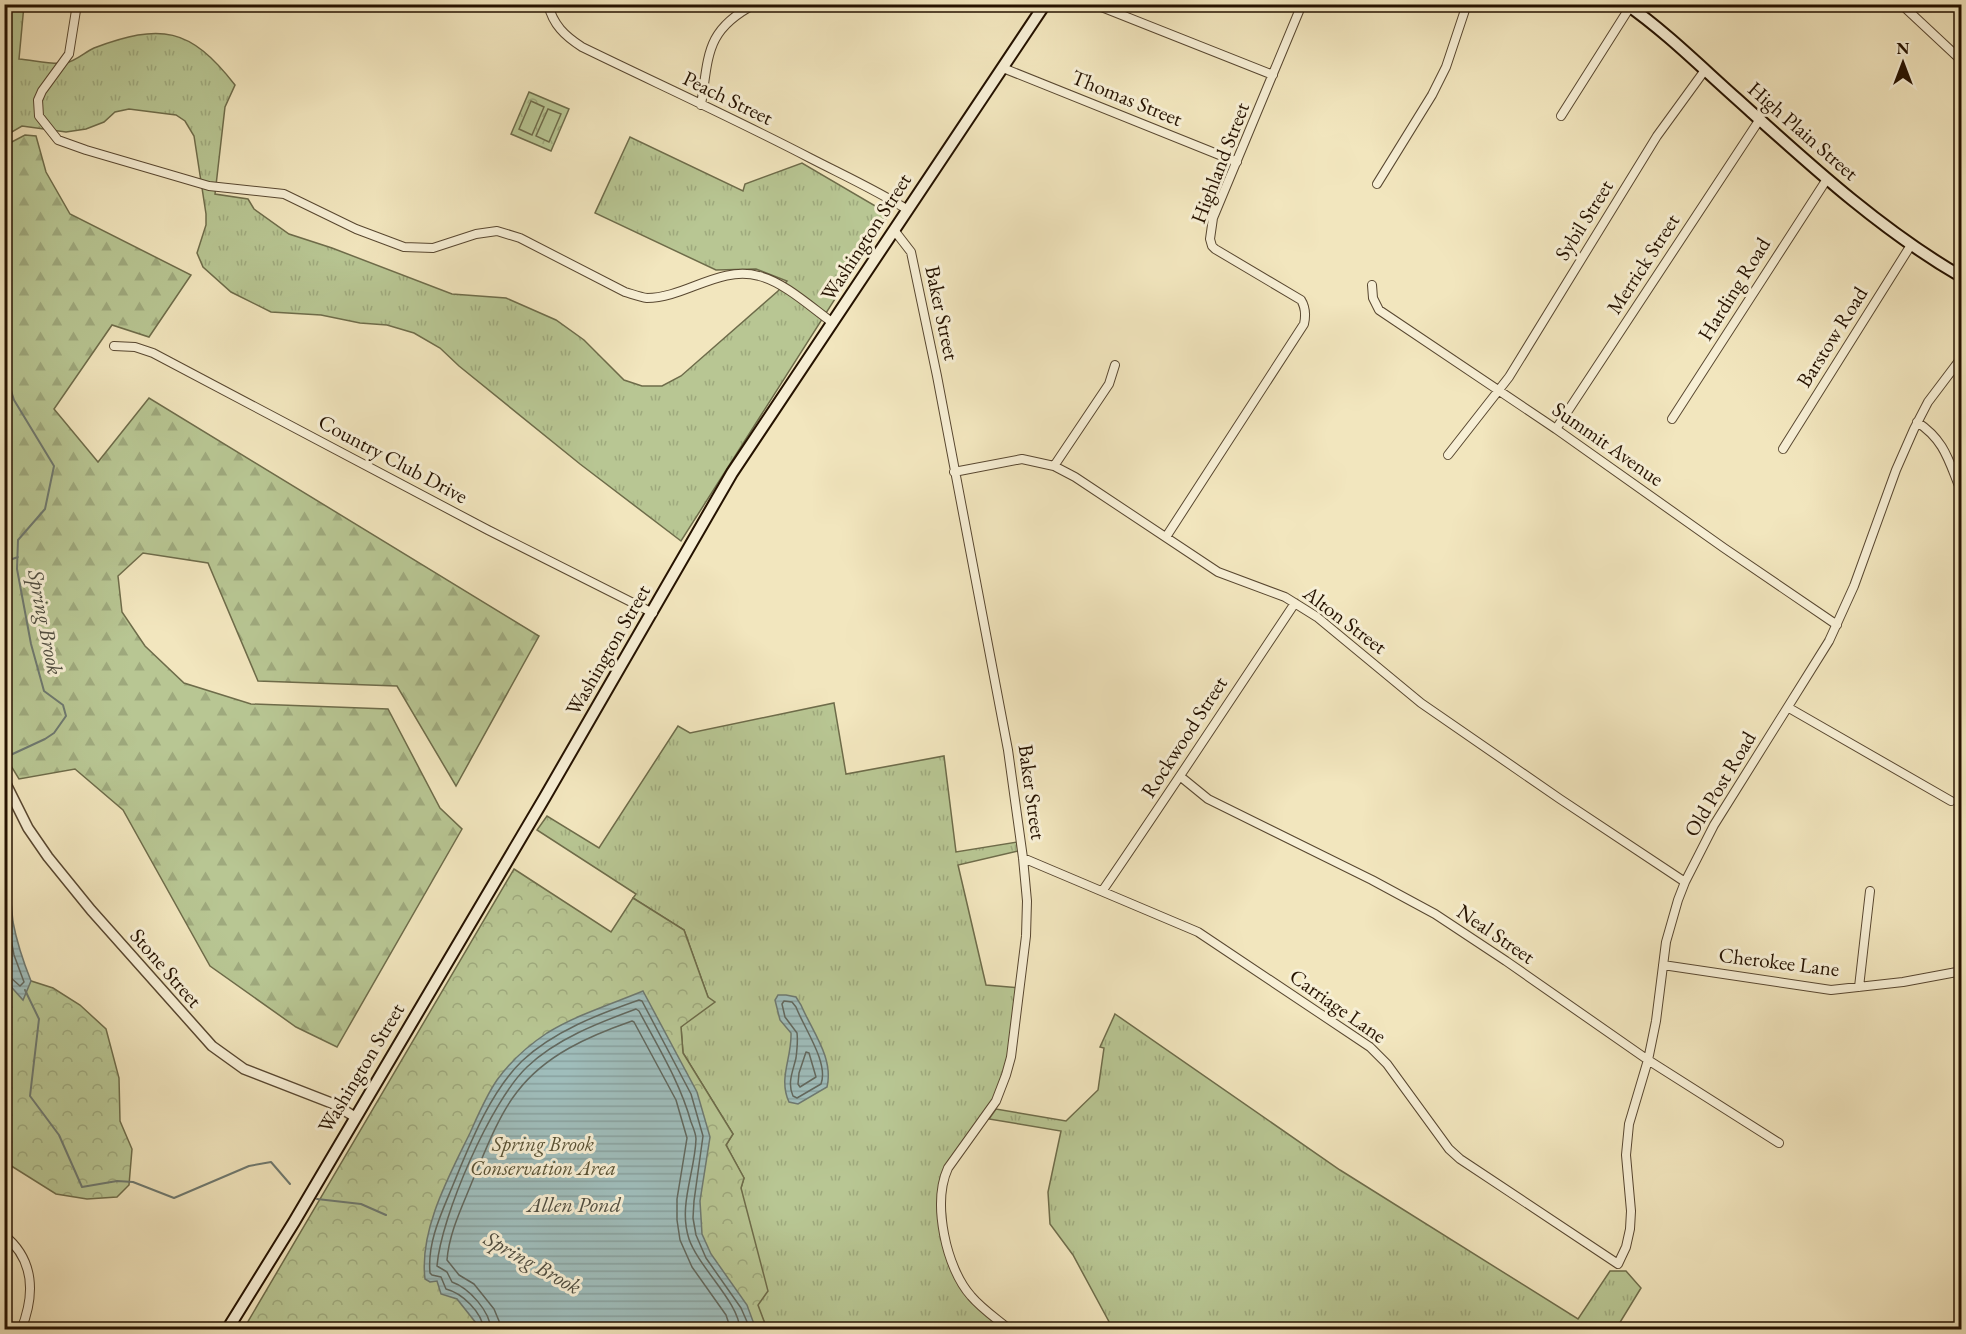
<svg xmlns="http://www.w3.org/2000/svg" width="1966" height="1334" font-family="'EB Garamond',serif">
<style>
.grass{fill:url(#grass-tufts);stroke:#6e6c4a;stroke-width:1.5}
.forest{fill:url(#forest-firs);stroke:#6e6c4a;stroke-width:1.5}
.park{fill:url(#park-crowns);stroke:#6e6c4a;stroke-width:1.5}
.pitch{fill:#b8c693;stroke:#6e6c4a;stroke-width:1.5}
.water{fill:url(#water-rules);stroke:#6e7970;stroke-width:1.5}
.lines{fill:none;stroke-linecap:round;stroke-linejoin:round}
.shore{stroke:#62685e;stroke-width:1.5}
.stream{stroke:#6e7970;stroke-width:2}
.minor-casing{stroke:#584730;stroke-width:10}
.tertiary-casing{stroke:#584730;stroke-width:12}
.secondary-casing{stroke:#251200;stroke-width:14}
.minor{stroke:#f7efd5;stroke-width:8}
.tertiary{stroke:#f7efd5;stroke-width:9}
.secondary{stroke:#f7efd5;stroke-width:10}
.labels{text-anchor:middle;stroke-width:6;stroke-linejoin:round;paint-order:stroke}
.street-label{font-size:21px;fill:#251200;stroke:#f7efd5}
.park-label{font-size:21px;font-style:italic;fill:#585133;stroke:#f7efd5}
.water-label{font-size:22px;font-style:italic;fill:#504e41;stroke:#f7efd5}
</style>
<defs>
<pattern id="grass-tufts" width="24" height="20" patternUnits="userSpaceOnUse" patternTransform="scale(1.5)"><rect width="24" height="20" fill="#b8c693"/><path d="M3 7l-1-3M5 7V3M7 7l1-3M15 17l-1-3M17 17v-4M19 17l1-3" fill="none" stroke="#9ea97d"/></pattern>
<pattern id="forest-firs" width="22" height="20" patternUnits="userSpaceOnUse" patternTransform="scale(1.5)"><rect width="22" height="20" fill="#b8c693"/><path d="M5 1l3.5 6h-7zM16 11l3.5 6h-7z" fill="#9ea97d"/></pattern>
<pattern id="park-crowns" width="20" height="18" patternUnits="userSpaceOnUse" patternTransform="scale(1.5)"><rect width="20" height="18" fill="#b8c693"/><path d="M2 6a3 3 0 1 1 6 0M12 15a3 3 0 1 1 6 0" fill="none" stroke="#9ea97d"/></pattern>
<pattern id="water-rules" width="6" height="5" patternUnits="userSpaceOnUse" patternTransform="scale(1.5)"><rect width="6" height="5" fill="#9fbdbb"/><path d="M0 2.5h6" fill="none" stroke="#89a19f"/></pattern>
</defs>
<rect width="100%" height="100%" fill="#f2e6be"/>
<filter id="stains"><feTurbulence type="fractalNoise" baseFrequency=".00333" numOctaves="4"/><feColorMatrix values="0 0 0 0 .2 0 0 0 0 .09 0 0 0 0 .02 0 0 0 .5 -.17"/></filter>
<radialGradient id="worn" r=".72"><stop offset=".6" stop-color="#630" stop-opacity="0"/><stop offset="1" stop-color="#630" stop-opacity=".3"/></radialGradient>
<path class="grass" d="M5 5H24L19 59C33 60 51 65 65 63 75 62 85 52 94 48 161 23 190 27 235 85L225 107 215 194 248 199 254 209 289 234 332 248 452 294 506 298 556 320 584 340 624 380 642 386H662L681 376 778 291 787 281 756 269 716 270 595 213 630 137 743 191 745 184 802 163 889 214 681 541 580 464 459 366 440 348 414 333 387 325 360 323 321 315 271 312 231 292 203 267 197 253 206 225V214L194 136 185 121 176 115 129 109 115 112 104 122 86 129 66 132 22 126 5 136Z
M834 703 846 774 944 756 956 852 1017 842 1018 851 958 865 986 985 1020 988 1011 1057 1001 1088 943 1179 948 1252 962 1285 1010 1329H767L757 1305 741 1188 744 1178 726 1145 733 1134 683 1053 681 1027 708 997 684 930 633 898 636 894 537 830 547 816 599 848 678 726 690 733Z
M1115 1014 1340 1170 1578 1319 1610 1271H1626L1641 1288 1616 1329H1113L1073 1255 1050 1224 1048 1192 1061 1131 989 1119 996 1109 1066 1121 1098 1090 1104 1048 1100 1047Z"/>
<path class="forest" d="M25 135 36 136 46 172 70 214 191 275 149 337 112 325 54 409 98 462 149 398 539 636 456 786 397 686 258 681 208 563 143 553 118 576 122 612 145 646 184 683 251 704 388 709 440 808 462 829 337 1047 296 1027 210 966 123 810 75 769 19 779 5 756 4 687 7 677 4 675V146Z"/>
<path class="park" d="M529 92 569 109 551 151 511 134Z
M514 869 611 932 633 898 684 930 708 997 715 1002 681 1027 683 1053 733 1134 726 1145 744 1178 741 1188 768 1291 758 1305 767 1329 243 1330Z
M4 955 22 978 53 988 80 1005 106 1029 119 1078 120 1121 132 1149 129 1185 117 1197 87 1199 56 1194 5 1162Z"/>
<path class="pitch" d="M531 101 544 107 532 135 519 129Z
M548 109 561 114 549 142 536 136Z"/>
<path class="water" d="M5 880C12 895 11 906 13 922 17 943 23 961 31 981L23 1000 5 980Z
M643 991 697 1092 710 1137 700 1201 702 1234 711 1254 747 1305 754 1324 753 1329H479L476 1323 457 1299 441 1294 437 1281 430 1282 425 1279C419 1230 449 1176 470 1133 478 1115 486 1096 497 1080 510 1062 529 1045 547 1033 576 1015 612 1004 643 991Z
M778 995H786L796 997 801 1005C812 1031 834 1058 827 1087L798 1104 789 1102C778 1078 792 1058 791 1033L780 1020 775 1000Z"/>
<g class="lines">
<path class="shore" d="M4 893 7 919 14 955 24 982 20 986 10 977 4 976
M784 1001 792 1002 796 1007C804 1028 829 1063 821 1084L797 1098 793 1096C787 1083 793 1071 796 1058 797 1050 798 1041 797 1033L785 1017 782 1004Z
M806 1052 809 1053 816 1077 800 1087 798 1084 799 1073Z
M484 1330C482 1312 462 1293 446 1289L441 1277 432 1275 430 1273C427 1242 442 1212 453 1185 470 1144 490 1092 522 1061 554 1031 599 1014 639 1000L642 1001 691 1094 703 1136 694 1201 693 1218 696 1235 706 1258 741 1308 748 1324V1330
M491 1330C490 1311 469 1288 452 1282L447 1272 437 1266C441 1216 491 1101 527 1067 556 1039 598 1023 636 1009L639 1011C658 1047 680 1082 691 1122 693 1127 696 1134 696 1139 695 1172 678 1206 689 1239 699 1268 739 1302 740 1330
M500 1330 499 1321 494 1309 474 1284 459 1275 447 1260C449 1233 462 1207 472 1182 484 1154 498 1116 517 1092 545 1055 589 1036 632 1021L634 1022 676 1100 687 1138 677 1199V1220L680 1240 692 1267 726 1315 731 1330"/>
<path class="stream" d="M4 369 14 400 54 466 45 509 18 540 17 569 31 644 44 691 63 705 66 716 54 733 45 739 4 758
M4 562 18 557
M25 990 39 1019 30 1096 59 1135 82 1187 117 1181 133 1182 174 1198 249 1166 271 1162 290 1184
M317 1199 361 1204 386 1215"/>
<defs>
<path id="minor" d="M77 4 69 54 42 91 38 100 39 116 58 140 86 150 209 186 284 194 356 229 404 247 433 248 476 234 497 231 520 238 625 292C632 294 640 297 647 298 685 298 720 265 759 276 784 282 812 308 833 323
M548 4C553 25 565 36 582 47 658 84 735 119 810 158 843 175 876 190 908 210
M1094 4 1273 75
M1901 4 1962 61
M1003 68 1237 162
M701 105C709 55 705 30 755 4
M1561 116 1630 7
M1377 184 1432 95 1446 67 1467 4
M894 230 911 252 937 376 1008 750 1023 858 1027 901 1026 936 1011 1057 1006 1075 996 1101 948 1168C932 1203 946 1268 971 1296 982 1309 997 1319 1010 1330
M1372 285 1373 298 1379 310 1556 429 1724 548 1837 625
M114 346 135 347 153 353 488 530 653 613
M1672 419 1827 179
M1917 422C1946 441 1949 463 1962 493
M1556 429 1760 119
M1783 449 1911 245
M1448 455 1509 377 1657 136 1705 70
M1054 466 1109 384 1115 365
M954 472 1022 459 1054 466 1075 477 1218 572 1285 597 1317 617 1421 703 1560 799 1685 882
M1166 537 1304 324C1306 315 1306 308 1301 300L1215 249 1212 246 1210 239 1213 218 1302 4
M1789 708 1951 801
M1181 777 1208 799 1372 880 1435 914 1506 961 1648 1060 1779 1143
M1023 858 1198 932 1370 1047 1387 1064 1449 1149 1460 1159 1618 1264 1626 1247 1630 1229 1631 1211 1626 1155 1629 1124 1648 1060 1656 1021 1666 942 1678 900 1685 882 1714 825 1829 641 1854 586 1896 470 1914 429 1928 402 1962 357
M1103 890C1168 795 1231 699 1295 603
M1663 965 1831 990 1903 982 1962 971
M1859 987 1870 891
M4 1235C35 1260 35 1295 21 1330"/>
<path id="tertiary" d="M4 780 28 828 48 857 91 910 212 1046 244 1069 334 1104 355 1117"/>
<path id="secondary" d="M1626 4C1666 32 1701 67 1737 99 1808 163 1879 229 1962 277
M227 1330 294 1222 545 797 732 473 1045 4"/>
</defs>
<use href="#minor" class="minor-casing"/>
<use href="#tertiary" class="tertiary-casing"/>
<use href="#secondary" class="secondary-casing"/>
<use href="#minor" class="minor"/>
<use href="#tertiary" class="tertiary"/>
<use href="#secondary" class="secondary"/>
</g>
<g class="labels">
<g class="street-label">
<text transform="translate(728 98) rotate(26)" y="7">Peach Street</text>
<text transform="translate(1127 98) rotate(22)" y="7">Thomas Street</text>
<text transform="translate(1803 131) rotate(41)" y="7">High Plain Street</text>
<text transform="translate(1220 163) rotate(-69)" y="7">Highland Street</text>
<text transform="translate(1584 220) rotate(-58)" y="7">Sybil Street</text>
<text transform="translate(866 237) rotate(-57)" y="7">Washington Street</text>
<text transform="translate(1643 264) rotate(-57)" y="7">Merrick Street</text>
<text transform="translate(1734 289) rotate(-58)" y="7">Harding Road</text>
<text transform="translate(942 313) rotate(78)" y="7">Baker Street</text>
<text transform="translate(1832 337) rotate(-58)" y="7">Barstow Road</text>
<text transform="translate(1608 444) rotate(35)" y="7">Summit Avenue</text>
<text transform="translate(393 459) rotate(28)" y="7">Country Club Drive</text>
<text transform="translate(1345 620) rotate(37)" y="7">Alton Street</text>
<text transform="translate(608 650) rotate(-60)" y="7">Washington Street</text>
<text transform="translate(1184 737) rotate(-57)" y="7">Rockwood Street</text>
<text transform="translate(1720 784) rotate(-59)" y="7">Old Post Road</text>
<text transform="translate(1032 792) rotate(82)" y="7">Baker Street</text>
<text transform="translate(1496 934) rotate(34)" y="7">Neal Street</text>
<text transform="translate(1779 962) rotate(7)" y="7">Cherokee Lane</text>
<text transform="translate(166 968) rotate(49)" y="7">Stone Street</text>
<text transform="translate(1338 1006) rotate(35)" y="7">Carriage Lane</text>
<text transform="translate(361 1068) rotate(-59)" y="7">Washington Street</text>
</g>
<g class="park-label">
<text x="543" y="1151">Spring Brook<tspan x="543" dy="24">Conservation Area</tspan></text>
</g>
<g class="water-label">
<text transform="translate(46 622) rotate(79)" y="8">Spring Brook</text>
<text x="574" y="1212">Allen Pond</text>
<text transform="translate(533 1262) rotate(29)" y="8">Spring Brook</text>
</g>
</g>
<rect width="1966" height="1334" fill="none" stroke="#f2e6be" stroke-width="24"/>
<rect x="6" y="6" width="1954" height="1322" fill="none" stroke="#251200" stroke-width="3"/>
<rect x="12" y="12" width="1942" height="1310" fill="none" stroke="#251200" stroke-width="1.5"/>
<g transform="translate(1903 63)" stroke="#f7efd5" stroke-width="4.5" paint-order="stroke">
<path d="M0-4.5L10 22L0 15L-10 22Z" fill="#251200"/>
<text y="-9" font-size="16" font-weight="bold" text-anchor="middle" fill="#251200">N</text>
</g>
<rect width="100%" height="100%" filter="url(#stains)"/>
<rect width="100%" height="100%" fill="url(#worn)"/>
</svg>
